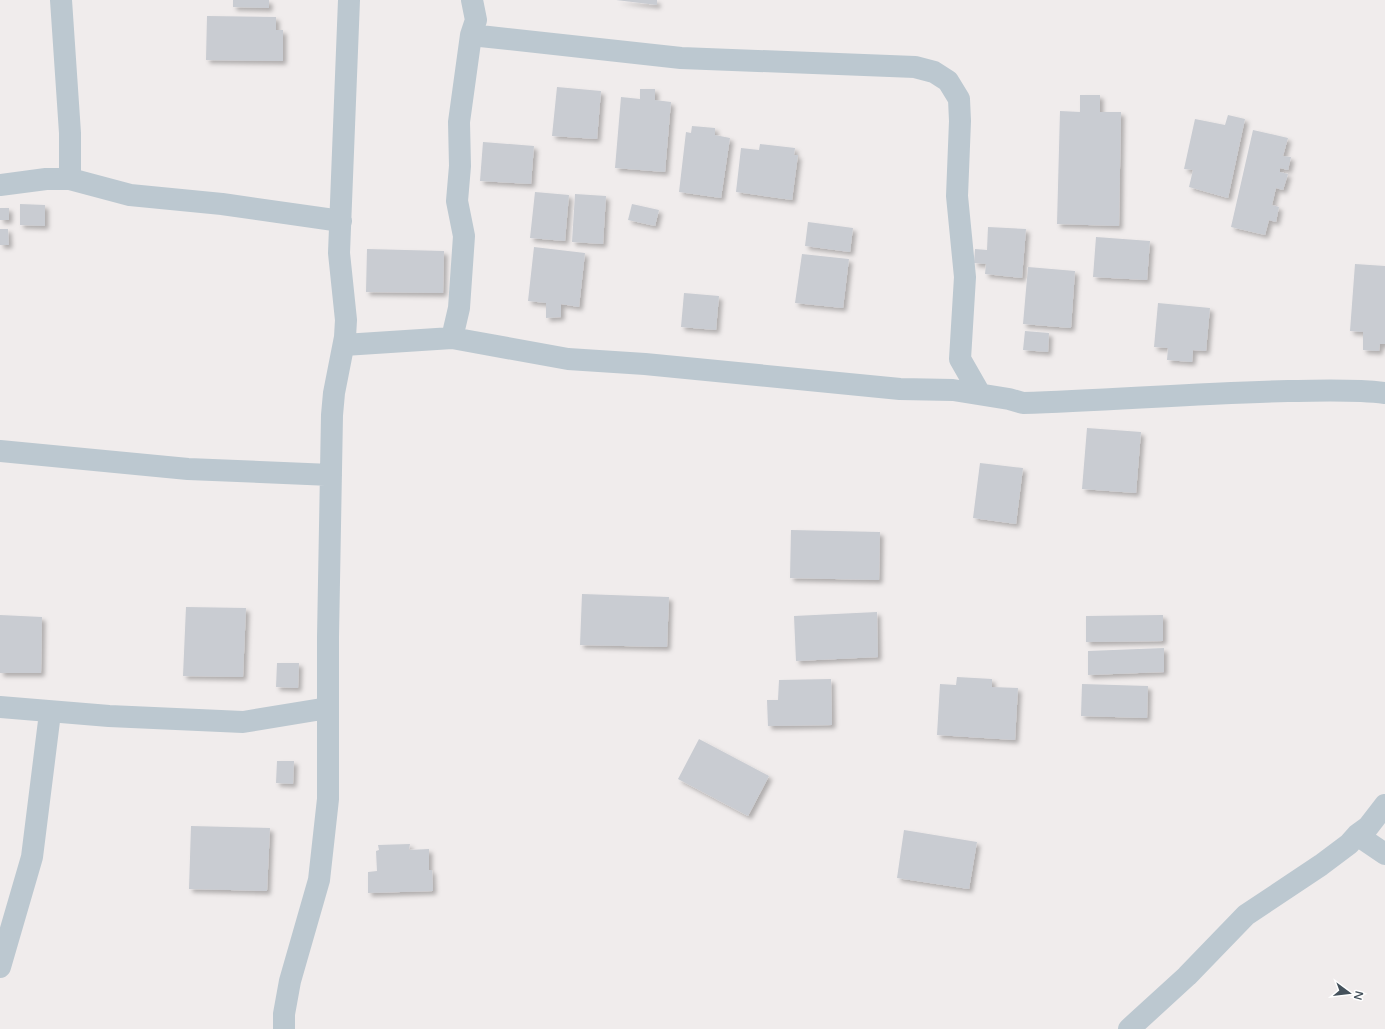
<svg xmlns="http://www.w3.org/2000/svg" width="1385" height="1029" font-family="'Varela Round',sans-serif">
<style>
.building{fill:#c9ccd2;filter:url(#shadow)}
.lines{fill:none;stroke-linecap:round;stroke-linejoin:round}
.street{stroke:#bcc8d0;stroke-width:22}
</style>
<defs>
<filter id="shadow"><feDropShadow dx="3.5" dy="3.5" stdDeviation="2" flood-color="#0004"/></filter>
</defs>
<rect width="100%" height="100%" fill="#f0ecec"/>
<path class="building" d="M233 0H269V8L233 7Z
M616 0H657V5Z
M207 16 276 17V30H283V61L206 60Z
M557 87 601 91 597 139 552 136Z
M640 89H655V100L671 102 665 172 615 168 621 97 640 99Z
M1080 95H1100V112H1121L1119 226 1057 224 1060 111 1080 112Z
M1228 115 1245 119 1228 198 1189 187 1193 170 1184 169 1195 119 1225 125Z
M692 126 715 128V135L730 138 721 198 679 192 686 132 691 133Z
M1253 130 1288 138 1283 156 1291 157 1288 170 1280 168V172L1288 174 1283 190 1276 188 1272 205 1279 207 1276 222 1269 220 1265 235 1231 227Z
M483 142 534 146 531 184 480 181Z
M760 144 795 148 794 155H798L792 200 736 192 741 148 759 150Z
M535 192 569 195 565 241 530 238Z
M575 194 606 196 603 244 572 242Z
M20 204 45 205V226L20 225Z
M632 204 659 210 655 226 628 220Z
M0 208H9V220H0Z
M808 222 853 228 850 252 805 246Z
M988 227 1026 229 1022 278 985 274 986 264 974 263 975 249 987 250Z
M0 229H8L9 245H0Z
M1096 237 1150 241 1147 280 1093 277Z
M534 247 585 253 579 307 561 304V317L546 318V303L528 301Z
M367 249 444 251 443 293 366 292Z
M802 254 849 259 843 308 795 303Z
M1355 264 1385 266V344H1380L1379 351 1363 350V332L1350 331Z
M1028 267 1075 271 1071 328 1023 324Z
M684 293 719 296 716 330 681 327Z
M1158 303 1210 308 1206 351 1193 350 1192 362 1167 360 1168 348 1154 347Z
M1025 331 1049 333 1048 352 1023 350Z
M1087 428 1141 432 1136 493 1082 489Z
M980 463 1023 468 1016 524 973 518Z
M791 530 880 532 879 580 790 578Z
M582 594 669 597 667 647 580 645Z
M186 607 246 608 243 677 183 676Z
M877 612 878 657 796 661 794 616Z
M0 615 42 617 41 673H0Z
M1163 615V641L1086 642V616Z
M1164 648V672L1088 675V651Z
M277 663H299L298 688 276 687Z
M957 677 992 679V687L1018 688 1015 740 937 735 940 684 956 685Z
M831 679 832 725 768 726 767 700H778L779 680Z
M1082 684 1148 686 1147 718 1081 716Z
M699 739 769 776 748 816 678 779Z
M277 761H294L293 784 276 783Z
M191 826 270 828 267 891 189 889Z
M904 830 977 842 969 889 897 878Z
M410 844 409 850 429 849V870H432L433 891 368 893V872L377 871 376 851 379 850 378 845Z"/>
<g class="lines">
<path class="street" d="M61 0 70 133V179
M471 35 681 58 915 67 934 72 948 81 959 99 960 121 957 196 965 277 960 359 980 394
M0 185 46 179H70L130 195 222 204 341 221
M452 338 459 308 464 236 457 201 460 166 459 122 471 35 476 20 472 0
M344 345 452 338 568 359 645 364 900 389 953 390 1009 399 1023 403C1112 400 1199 393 1288 391 1320 391 1352 389 1385 393
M0 451 188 469 331 475
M0 707 109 716 243 722 328 708
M1357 835 1385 854
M0 967 32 857 50 713
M284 1029V1014L290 981 319 880 328 799V637L332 415 334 393 345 337 346 320 339 253 349 0
M1129 1029 1187 976 1246 915 1321 865 1349 844 1357 835 1368 827 1385 805"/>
</g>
<g transform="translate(1349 993) rotate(105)" stroke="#ffffff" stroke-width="3" paint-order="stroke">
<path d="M0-3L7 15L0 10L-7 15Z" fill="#44515b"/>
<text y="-6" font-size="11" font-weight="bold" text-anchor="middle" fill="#44515b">N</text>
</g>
</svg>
